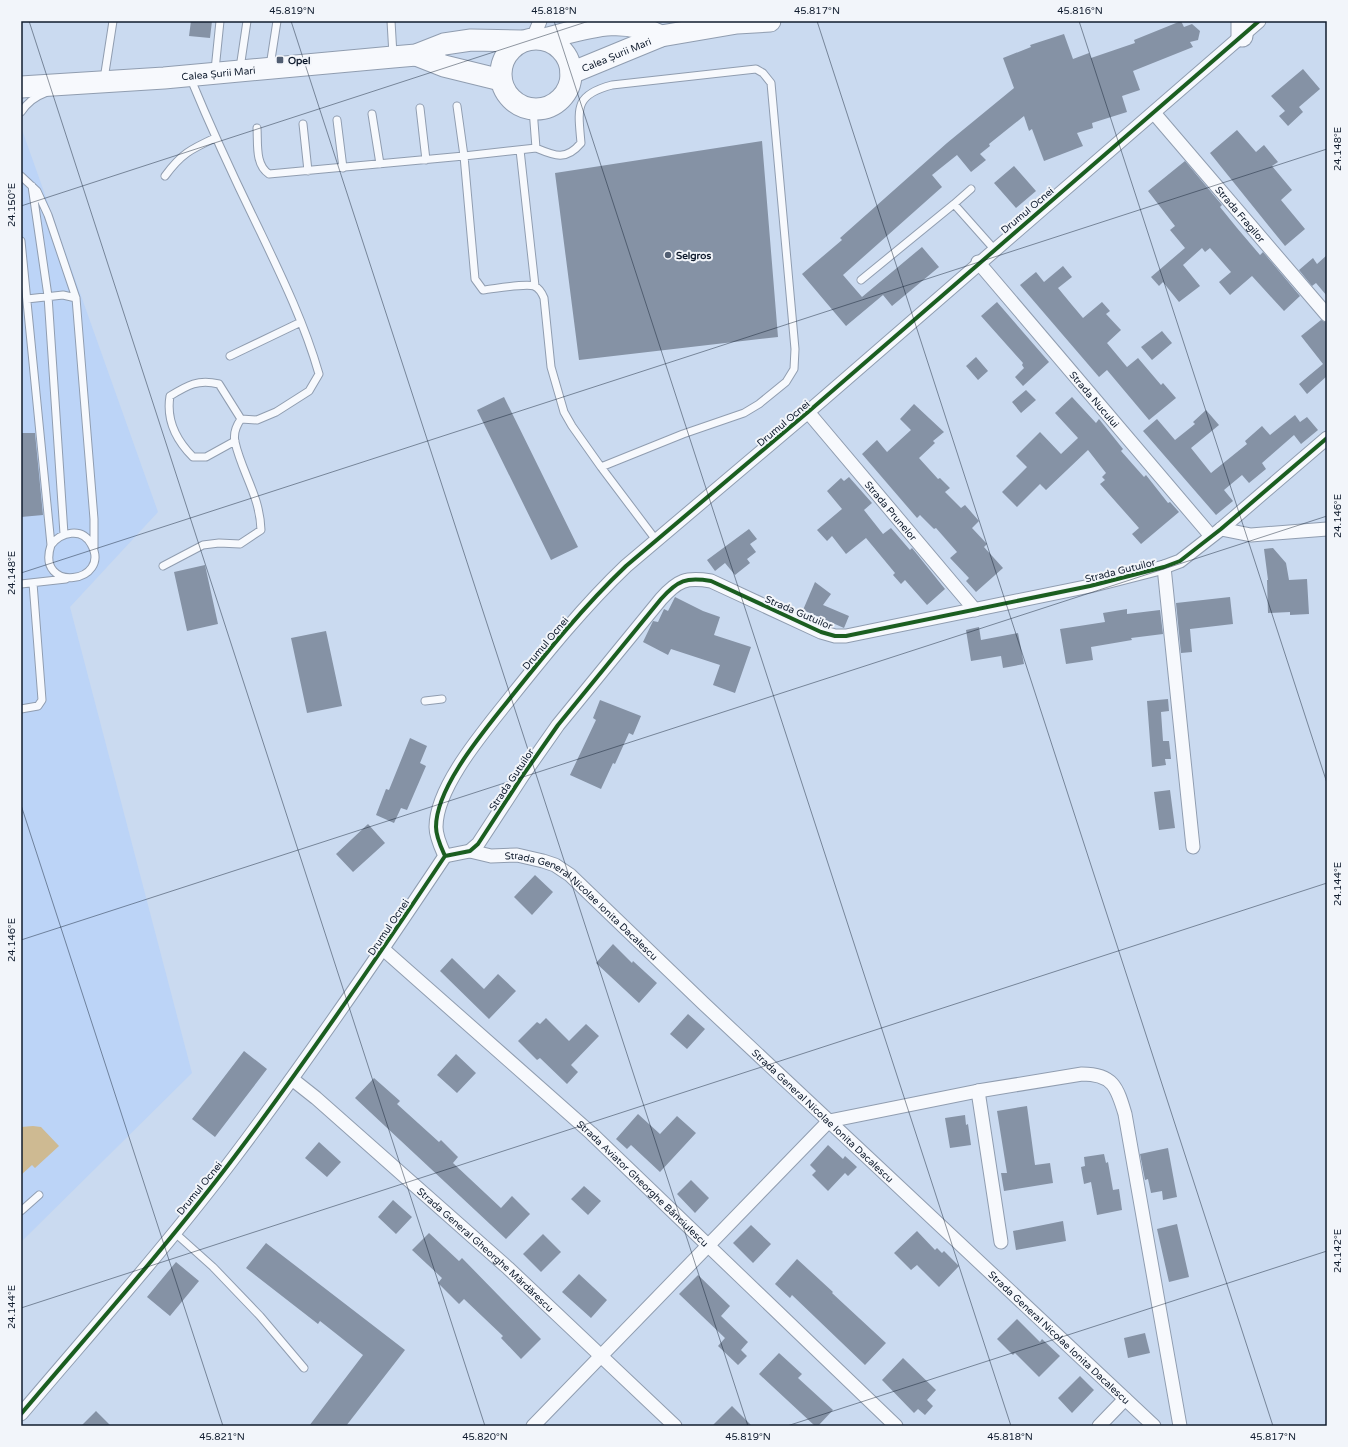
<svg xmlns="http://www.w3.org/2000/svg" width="1348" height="1447" font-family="'Varela Round',sans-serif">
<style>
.built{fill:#bcd4f7}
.green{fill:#ceba92}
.building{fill:#8592a5}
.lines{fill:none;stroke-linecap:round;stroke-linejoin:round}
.lane-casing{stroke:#909db0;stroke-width:9}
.street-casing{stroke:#909db0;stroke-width:15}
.primary-casing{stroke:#909db0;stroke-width:23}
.lane{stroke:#f7f9fd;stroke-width:7}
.street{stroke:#f7f9fd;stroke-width:13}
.primary{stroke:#f7f9fd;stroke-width:21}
.cycleway-casing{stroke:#f2f5fa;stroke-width:6}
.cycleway{stroke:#1b5e20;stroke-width:4}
.ticks{fill:none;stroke:#101c2e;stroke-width:1;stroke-opacity:0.45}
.poi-dot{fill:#515e72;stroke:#f2f5fa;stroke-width:1.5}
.labels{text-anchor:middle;stroke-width:4;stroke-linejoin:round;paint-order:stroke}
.street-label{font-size:10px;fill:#101c2e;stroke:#f2f5fa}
.poi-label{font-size:10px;font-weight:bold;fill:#101c2e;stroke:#f2f5fa;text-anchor:start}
.neatline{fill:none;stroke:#101c2e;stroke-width:1.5}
.ticks-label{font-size:10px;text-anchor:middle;fill:#101c2e}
</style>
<rect width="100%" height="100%" fill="#cadaf0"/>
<path class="built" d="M21 127 158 512 70 607 192 1073 21 1242Z"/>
<path class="green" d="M33 1126 41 1127 59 1146 35 1168 32 1165 21 1175V1127Z"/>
<path class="building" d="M191 21H212L210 38 189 36Z
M1181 21 1184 27 1192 24 1200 31 1198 40 1190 42 1193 47 1133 71 1140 90 1122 96 1127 112 1092 123 1093 128 1077 133 1083 146 1044 161 1032 129 1029 131 1024 116 989 144 990 146 980 154 986 160 971 172 957 155 932 175 942 187 843 275 862 297 922 247 939 267 892 306 883 295 846 326 802 274 842 240 840 238 947 143 1014 88 1003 58 1031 47 1030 45 1064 34 1073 59 1089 53 1091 58 1135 43 1134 40Z
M1303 69 1320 89 1299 107 1303 112 1288 126 1279 116 1285 111 1271 96Z
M1237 130 1256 152 1264 145 1278 162 1272 166 1292 190 1281 200 1305 229 1285 246 1210 153Z
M762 141 778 337 579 360 555 173Z
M1185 161 1222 205 1220 207 1237 228 1260 255 1263 252 1300 296 1284 311 1252 276 1230 295 1219 282 1231 272 1210 248 1205 252 1202 248 1183 265 1200 286 1179 302 1163 282 1159 286 1151 277 1185 248 1170 230 1175 226 1148 191Z
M1014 166 1036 191 1016 208 994 183Z
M1327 255V296L1316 283 1312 286 1299 270 1313 258 1317 264Z
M1063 266 1072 277 1058 288 1072 305 1083 318 1102 302 1110 311 1106 314 1121 330 1107 343 1127 367 1138 358 1161 385 1163 383 1176 398 1149 420 1107 370 1099 377 1020 285 1036 272 1044 282Z
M997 302 1049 362 1023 386 1015 377 1024 368 1022 365 1023 363 981 316Z
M1321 320 1327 323V376L1307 394 1299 384 1323 364 1301 336Z
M1162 331 1172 343 1152 360 1141 347Z
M976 357 988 371 978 380 966 366Z
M1026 390 1036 400 1021 413 1012 402Z
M504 397 578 547 551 560 477 410Z
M1072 397 1096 423 1099 419 1123 449 1121 451 1144 477 1146 475 1168 503 1170 502 1179 512 1141 544 1132 534 1139 528 1100 484 1105 480 1102 477 1106 473 1088 450 1046 490 1040 484 1017 507 1002 492 1027 467 1016 456 1040 432 1061 454 1078 438 1055 413Z
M914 404 944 432 933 441 935 443 919 458 938 479 940 478 950 488 945 492 961 508 965 505 979 521 972 528 987 544 984 547 1003 568 976 592 966 581 969 578 950 558 957 552 936 528 934 529 920 515 917 518 862 454 877 440 887 452 911 430 900 419Z
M1206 410 1219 425 1191 448 1211 473 1247 444 1245 441 1262 426 1270 435 1295 415 1300 422 1307 417 1318 430 1301 444 1294 435 1262 463 1266 469 1249 483 1242 475 1224 490 1233 501 1216 515 1143 431 1157 419 1175 440 1195 424 1193 422Z
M21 433H35L43 515 21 517Z
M849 477 872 503 864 510 883 534 891 528 910 550 912 548 945 589 927 605 905 580 901 584 893 575 895 573 866 538 846 554 832 536 827 541 817 530 842 509 827 491 841 478 844 481Z
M749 529 757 539 750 544 756 552 747 559 750 563 735 575 725 563 715 571 707 560Z
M1273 548 1286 563 1289 580 1307 579 1309 614 1290 615V612L1268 613 1267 580H1268L1264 549Z
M205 565 218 624 187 631 174 572Z
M815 582 831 594 823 605 849 616 844 628 803 610Z
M675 597 703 611 720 617 714 635 751 647 735 693 713 685 720 665 671 649 668 655 643 642 653 621 658 622 664 609 668 611Z
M1230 597 1233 624 1190 629 1192 652 1181 653 1176 603Z
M1127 609V614L1160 610 1163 634 1131 638 1132 640 1091 647 1093 660 1066 664 1060 629 1105 622 1103 613Z
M979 627 981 640 1018 633 1024 664 1003 668 1001 656 971 661 966 630Z
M326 631 342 706 307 713 291 638Z
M1168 699 1169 711 1161 712 1163 741H1169L1171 759H1165L1166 765 1152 767 1147 701Z
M600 700 641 716 633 735 629 733 615 764 613 763 601 789 570 775 596 720 593 718Z
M410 738 427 746 420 763 426 766 407 810 401 808 394 823 376 815 386 789 389 790Z
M1170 790 1175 828 1159 830 1154 792Z
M368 824 385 843 353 872 336 854Z
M535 875 553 892 532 915 514 897Z
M613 944 632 963 633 961 657 983 639 1003 596 963Z
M452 958 484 989 498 974 516 991 489 1019 440 971Z
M688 1014 705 1029 687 1049 670 1034Z
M546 1018 569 1041 586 1024 599 1036 571 1065 578 1072 567 1084 540 1058 537 1060 518 1041 537 1022 540 1024Z
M244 1051 267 1069 215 1137 192 1119Z
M456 1054 476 1073 457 1093 437 1075Z
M374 1078 400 1101 397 1104 439 1142 441 1140 458 1157 453 1163 501 1208 512 1196 530 1214 506 1239 355 1098Z
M1027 1106 1035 1165 1050 1163 1053 1183 1004 1191 1001 1173H1007L997 1111Z
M638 1114 660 1134 677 1116 696 1133 660 1172 631 1145 627 1149 616 1139Z
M965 1115 966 1125 968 1124 971 1145 950 1148 945 1118Z
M319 1142 341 1162 327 1177 305 1158Z
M828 1145 843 1159 845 1156 857 1167 848 1176 845 1173 828 1191 812 1175 816 1171 810 1165Z
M1168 1148 1177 1197 1163 1200 1162 1191 1151 1193 1148 1179 1145 1180 1140 1154Z
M1104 1154 1106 1163 1108 1162 1113 1190 1119 1189 1122 1210 1097 1215 1091 1182 1084 1184 1081 1167 1085 1166 1084 1157Z
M691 1180 709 1198 695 1213 677 1194Z
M584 1186 601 1201 588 1215 571 1199Z
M393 1200 412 1217 396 1234 378 1217Z
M1063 1221 1066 1241 1016 1250 1013 1231Z
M1177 1224 1189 1277 1169 1282 1157 1229Z
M751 1225 771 1244 753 1263 733 1243Z
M917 1231 935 1250 937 1248 942 1253 944 1251 959 1266 939 1287 917 1265 911 1270 894 1253Z
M429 1233 459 1261 462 1258 541 1339 521 1359 501 1338 503 1336 464 1299 459 1304 438 1283 442 1278 412 1250Z
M543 1234 561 1252 541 1272 523 1254Z
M266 1243 405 1350 346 1426H309L363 1355 320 1321 318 1324 246 1268Z
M797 1259 833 1292 832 1293 886 1343 865 1365 792 1295 790 1298 775 1284Z
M176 1262 199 1281 170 1316 147 1297Z
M579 1274 607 1300 591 1318 562 1292Z
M698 1275 730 1306 721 1316 748 1342 741 1350 747 1356 738 1365 718 1346 725 1338 679 1294Z
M1017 1319 1040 1342 1042 1339 1060 1356 1039 1377 1015 1353 1013 1355 997 1339Z
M1145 1333 1150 1353 1128 1358 1124 1338Z
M779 1353 802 1374 798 1378 833 1410 818 1426H815L759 1374Z
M903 1358 936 1390 927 1400 933 1406 925 1415 918 1409 914 1413 882 1380Z
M1080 1376 1094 1390 1072 1413 1058 1398Z
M732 1406 752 1426H712Z
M96 1411 111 1426H81Z"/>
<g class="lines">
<defs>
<path id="lane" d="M391 21 393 55
M270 66 277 21
M240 68 247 21
M215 70 220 21
M104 79 113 21
M420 108 426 160
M533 109 536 148 464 156 475 279 483 290C494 289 525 283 534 286 539 288 542 293 544 298L551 367 564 412 572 426 601 467 656 540
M21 112C27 103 34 97 45 93
M372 114 380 164
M337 120 343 168
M303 124 308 171
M257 128C258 144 255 165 269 174L464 156 457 106
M536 148C555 156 566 161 581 143 578 108 574 95 612 85L756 69 763 73 771 83 795 349 794 369 786 382 759 404 744 413 683 434 601 467
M520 150 535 286
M21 176 37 191 48 215 76 298 94 519V548
M165 176C181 154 191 149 215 138
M32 186 48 296 64 534
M971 189 954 204 994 249
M21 241 51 545C35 594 113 583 91 544 82 527 61 532 51 545
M861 280 954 204
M27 299 63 295 76 298
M230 356 301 322
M235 441 206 457H193C176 440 166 420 170 396 188 385 198 379 219 384L241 419
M163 566 203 545 219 543 240 544 261 530C260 496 242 473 235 442 233 433 236 426 241 419L257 420 276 412 309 391 319 374C304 322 281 275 258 227 234 178 211 128 190 77
M21 584 66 579
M425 701 442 699
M21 709 38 706 42 700 33 583
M21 1211 39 1195
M174 1232 213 1267 260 1316 304 1368"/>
<g id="street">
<path d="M533 38 540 21"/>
<path id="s1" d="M1154 113 1327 315"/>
<path id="s2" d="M978 262 1211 536"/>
<path id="s3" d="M808 412 975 610"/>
<path d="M1221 529 1251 535 1327 529"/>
<path d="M1164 567 1193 847"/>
<path id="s4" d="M470 851 491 856 517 855 543 861 555 865 570 875 703 1003 1154 1426"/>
<path d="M445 856 470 851 478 844 523 775 558 725 661 599C678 580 686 577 711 581L821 632 835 636H846L1090 586 1164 567 1180 561 1221 529 1327 438"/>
<path id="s5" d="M383 949 591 1133 896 1426"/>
<path id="s6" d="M292 1079 316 1098 508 1268 675 1426"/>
<path d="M978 1091 1001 1242"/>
<path d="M21 1414C93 1329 168 1245 235 1156 308 1059 377 958 445 856 441 847 436 837 436 827 436 786 486 729 511 697 547 652 584 606 626 566L808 412 1259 21"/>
<path d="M533 1426 829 1121 978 1091 1082 1074C1113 1074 1117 1087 1125 1114L1180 1426"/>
<path d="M1099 1426 1125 1399"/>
</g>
<g id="primary">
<path d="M1242 36V21"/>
<circle cx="536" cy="74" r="35"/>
<path d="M544 39C585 29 620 14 661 36"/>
<path d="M416 55 444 66 501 80"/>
<path id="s7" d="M571 73 661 36 737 23 770 21"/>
<path id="s8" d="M21 87 164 78 393 57 416 55 444 44 471 40 521 41"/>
</g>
</defs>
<use href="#lane" class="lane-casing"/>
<use href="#street" class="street-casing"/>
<use href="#primary" class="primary-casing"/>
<use href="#lane" class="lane"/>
<use href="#street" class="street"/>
<use href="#primary" class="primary"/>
<defs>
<path id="cycleway" d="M445 856 470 851 478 844 523 775 558 725 661 599C678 580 686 577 711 581L821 632 835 636H846L1090 586 1164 567 1180 561 1221 529 1327 438
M21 1414C93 1329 168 1245 235 1156 308 1059 377 958 445 856 441 847 436 837 436 827 436 786 486 729 511 697 547 652 584 606 626 566L808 412 1259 21"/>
</defs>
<use href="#cycleway" class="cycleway-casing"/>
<use href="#cycleway" class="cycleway"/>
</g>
<path class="ticks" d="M29 21 485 1426M291 21 748 1426M554 21 1011 1426M817 21 1273 1426M1079 21 1327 783M21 206 589 21M21 573 1327 149M21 805 223 1426M21 940 1327 516M21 1308 1327 883M787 1426 1327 1251"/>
<g class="poi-dot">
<rect x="276" y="56" width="8" height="8" rx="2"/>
<circle cx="668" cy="255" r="4"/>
</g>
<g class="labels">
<g class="street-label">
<text dy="4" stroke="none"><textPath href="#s7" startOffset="49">Calea Șurii Mari</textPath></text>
<text dy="4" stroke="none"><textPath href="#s8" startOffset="198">Calea Șurii Mari</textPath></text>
<text transform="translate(1027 210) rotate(-40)" y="4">Drumul Ocnei</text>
<text dy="4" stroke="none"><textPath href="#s1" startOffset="133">Strada Fragilor</textPath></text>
<text dy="4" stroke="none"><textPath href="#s2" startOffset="180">Strada Nucului</textPath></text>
<text transform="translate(783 423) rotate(-40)" y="4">Drumul Ocnei</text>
<text dy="4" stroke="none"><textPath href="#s3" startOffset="129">Strada Prunelor</textPath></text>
<text transform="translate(1120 570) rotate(-14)" y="4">Strada Gutuilor</text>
<text transform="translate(799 612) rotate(23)" y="4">Strada Gutuilor</text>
<text transform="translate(545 643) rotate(-50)" y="4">Drumul Ocnei</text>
<text transform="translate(511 779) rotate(-56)" y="4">Strada Gutuilor</text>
<text dy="4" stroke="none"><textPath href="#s4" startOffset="130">Strada General Nicolae Ionita Dacalescu</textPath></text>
<text transform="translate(388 927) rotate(-56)" y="4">Drumul Ocnei</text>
<text dy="4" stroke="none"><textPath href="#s4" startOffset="454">Strada General Nicolae Ionita Dacalescu</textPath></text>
<text dy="4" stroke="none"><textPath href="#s5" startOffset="350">Strada Aviator Gheorghe Bănciulescu</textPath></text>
<text transform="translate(199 1188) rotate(-51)" y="4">Drumul Ocnei</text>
<text dy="4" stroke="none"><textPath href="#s6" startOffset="258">Strada General Gheorghe Mărdărescu</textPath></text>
<text dy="4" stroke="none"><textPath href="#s4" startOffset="778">Strada General Nicolae Ionita Dacalescu</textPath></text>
</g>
<g class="poi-label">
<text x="288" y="64">Opel</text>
<text x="676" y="259">Selgros</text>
</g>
</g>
<rect width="1348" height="1447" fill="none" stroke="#f2f5fa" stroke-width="44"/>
<rect x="22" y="22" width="1304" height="1403" class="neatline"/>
<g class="ticks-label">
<text x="292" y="14">45.819°N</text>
<text x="554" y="14">45.818°N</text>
<text x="817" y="14">45.817°N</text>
<text x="1080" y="14">45.816°N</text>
<text transform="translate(1337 149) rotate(-90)" y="4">24.148°E</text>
<text transform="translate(11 205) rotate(-90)" y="4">24.150°E</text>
<text transform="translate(1337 516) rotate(-90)" y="4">24.146°E</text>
<text transform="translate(11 573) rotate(-90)" y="4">24.148°E</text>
<text transform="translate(1337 884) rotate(-90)" y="4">24.144°E</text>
<text transform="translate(11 940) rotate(-90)" y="4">24.146°E</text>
<text transform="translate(1337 1251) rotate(-90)" y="4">24.142°E</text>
<text transform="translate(11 1307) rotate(-90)" y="4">24.144°E</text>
<text x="222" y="1440">45.821°N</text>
<text x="485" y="1440">45.820°N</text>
<text x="748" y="1440">45.819°N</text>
<text x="1010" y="1440">45.818°N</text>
<text x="1273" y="1440">45.817°N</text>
</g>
</svg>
